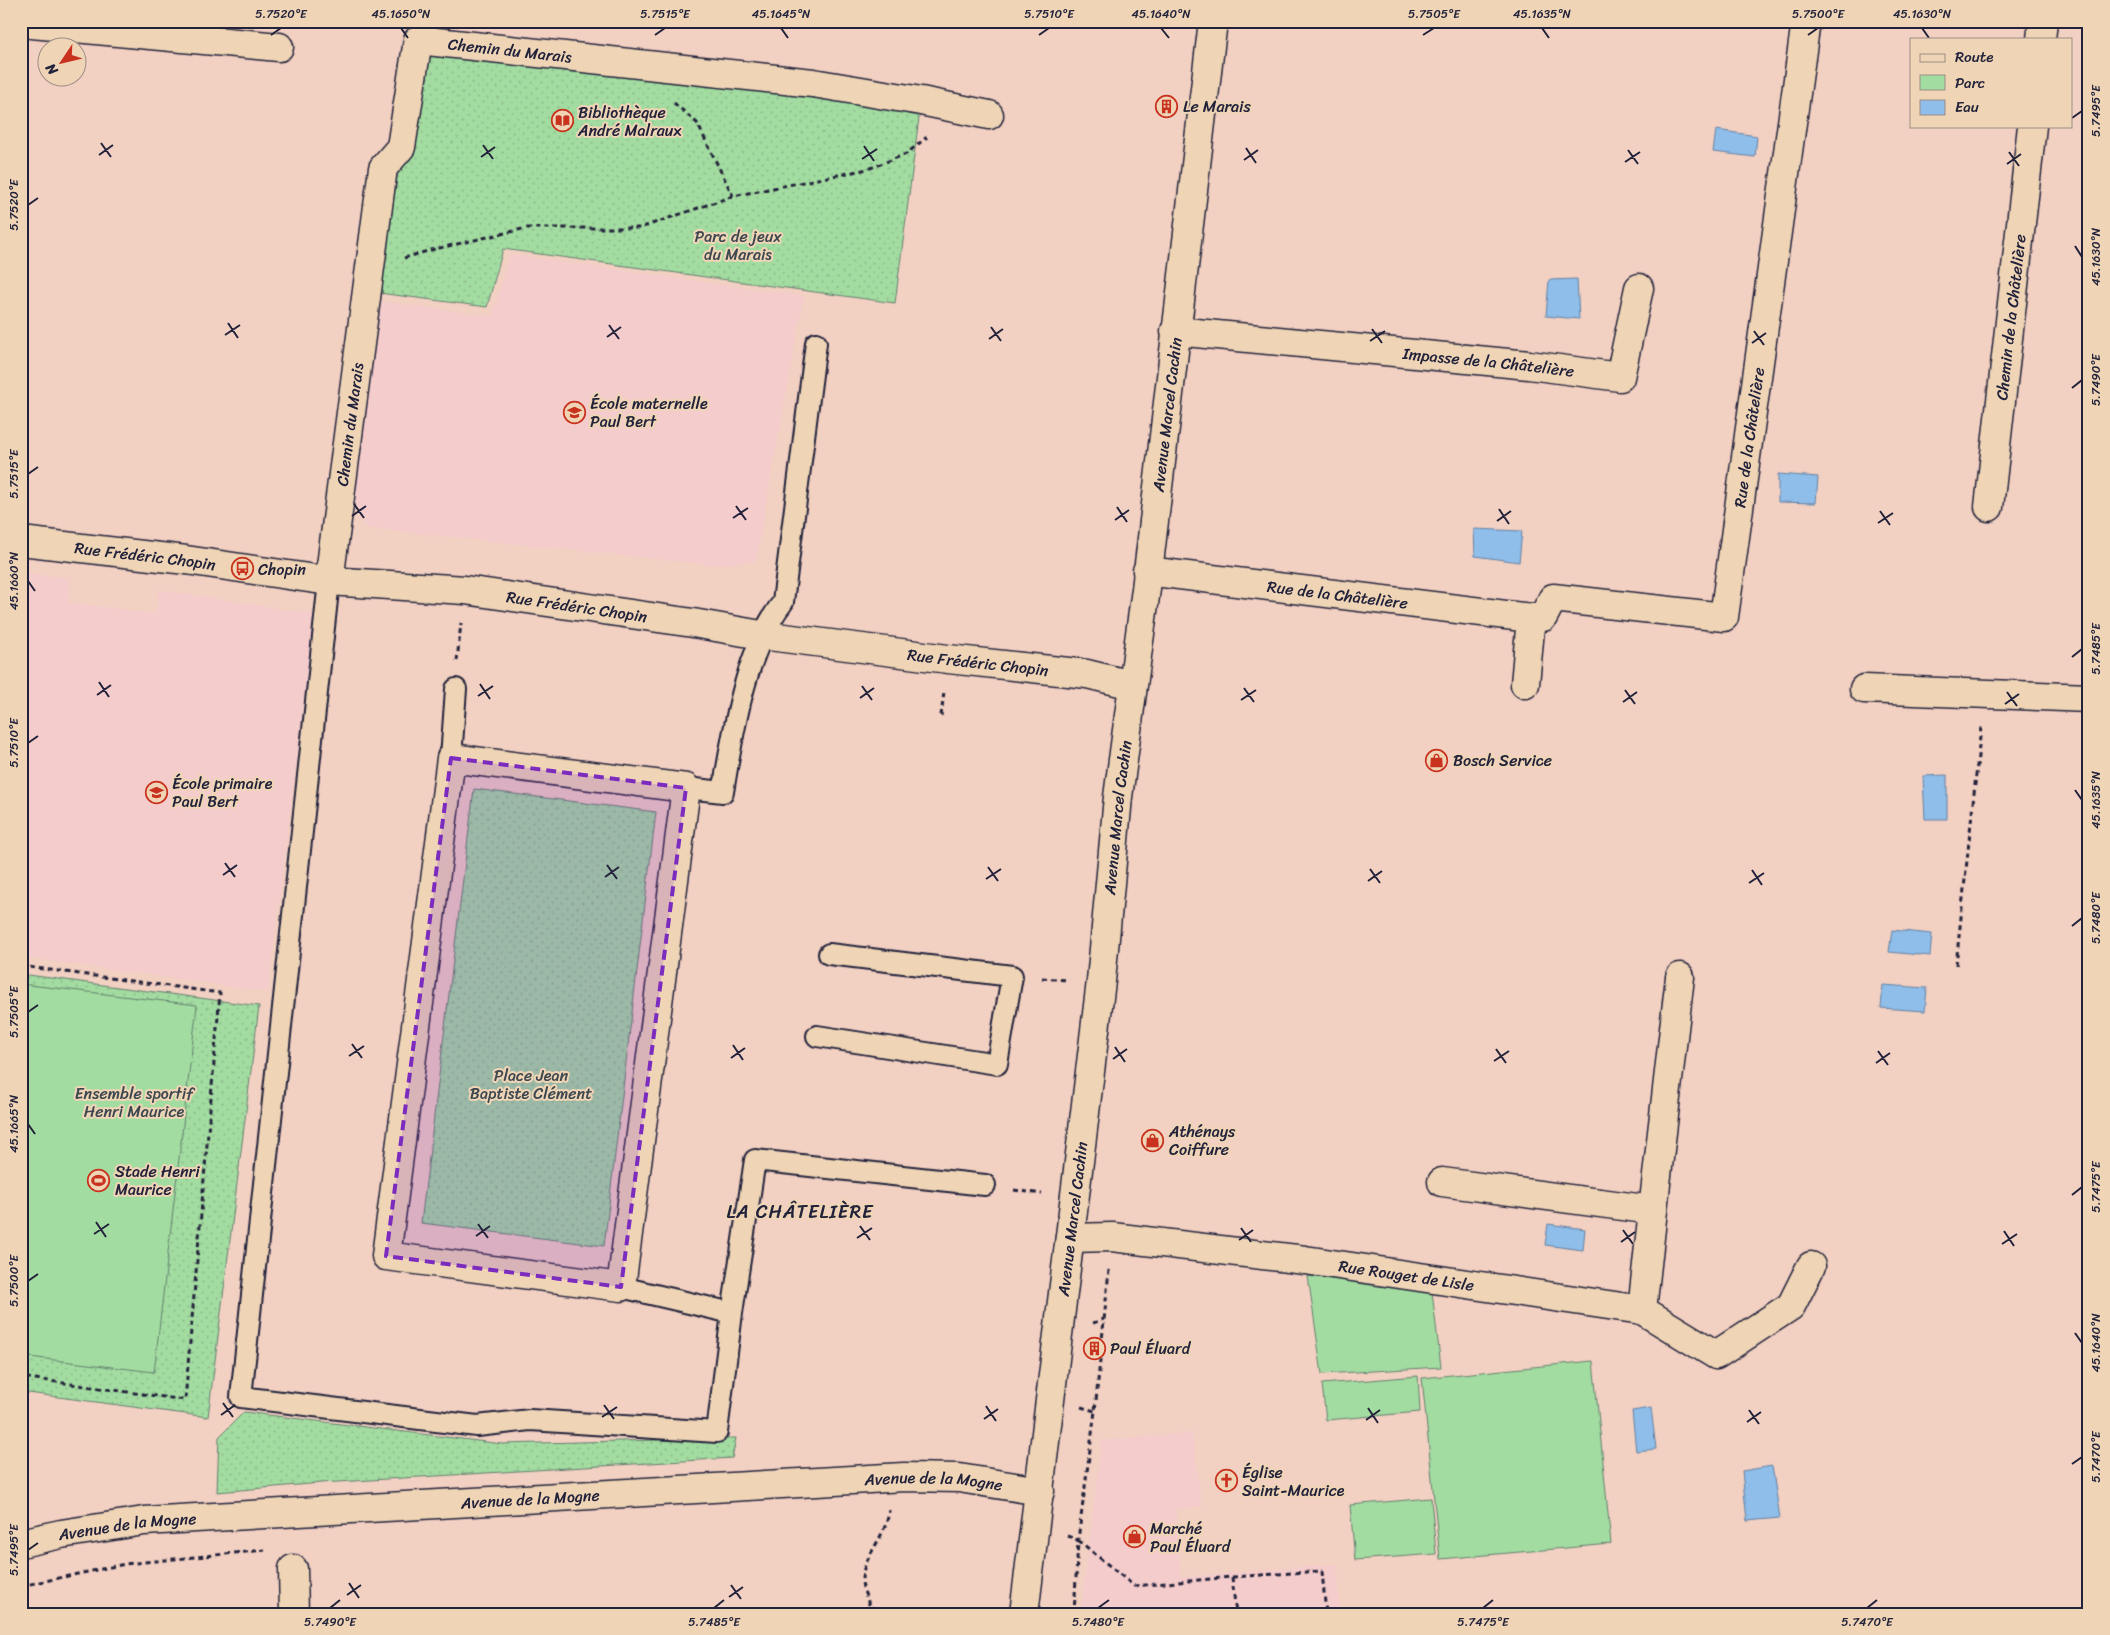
<svg xmlns="http://www.w3.org/2000/svg" width="2110" height="1635" font-family="Sriracha,sans-serif">
<style>
.built{fill:#f4cccb}
.green{fill:url(#green-dots);stroke:#627f6e}
.pitch{fill:#a3dca1;stroke:#627f6e}
.water{fill:#8ebee9;stroke:#6380a3}
.lines{fill:none;stroke-linecap:round;stroke-linejoin:round}
.service-casing{stroke:#22223b;stroke-width:24}
.pedestrian-casing{stroke:#22223b;stroke-width:31}
.minor-casing{stroke:#22223b;stroke-width:31}
.tertiary-casing{stroke:#22223b;stroke-width:31}
.path{stroke:#22223b;stroke-width:3;stroke-dasharray:5 4;stroke-linecap:butt}
.service{stroke:#efd5b6;stroke-width:20}
.pedestrian{stroke:#efd5b6;stroke-width:28}
.minor{stroke:#efd5b6;stroke-width:28}
.tertiary{stroke:#efd5b6;stroke-width:28}
.marked{fill:#7b2cbf;fill-opacity:0.2;stroke:#7b2cbf;stroke-width:4;stroke-dasharray:10 6;stroke-linejoin:round}
.ticks{fill:none;stroke:#22223b;stroke-width:2}
.labels{text-anchor:middle;stroke-width:4;stroke-linejoin:round;paint-order:stroke}
.street-label{font-size:16px;fill:#22223b;stroke:#efd5b6}
.poi-label{font-size:16px;fill:#22223b;stroke:#efd5b6;text-anchor:start}
.park-label{font-size:16px;fill:#3c474f;stroke:#efd5b6}
.quarter-label{font-size:19px;letter-spacing:1px;fill:#22223b;stroke:#efd5b6}
.neatline{fill:none;stroke:#22223b;stroke-width:2}
.ticks-label{font-size:12px;text-anchor:middle;fill:#22223b}
</style>
<defs>
<pattern id="green-dots" width="8" height="8" patternUnits="userSpaceOnUse" patternTransform="scale(1.25)"><rect width="8" height="8" fill="#a3dca1"/><path d="M2 2h.1M6 6h.1" fill="none" stroke="#8cbc8c" stroke-width="1.8" stroke-linecap="round"/></pattern>
</defs>
<rect width="100%" height="100%" fill="#f2d0c2"/>
<filter id="ink" filterUnits="userSpaceOnUse"><feTurbulence type="fractalNoise" baseFrequency=".02" numOctaves="2"/><feDisplacementMap in="SourceGraphic" scale="10" xChannelSelector="R" yChannelSelector="G"/><feConvolveMatrix kernelMatrix="1 2 1 2 8 2 1 2 1" color-interpolation-filters="sRGB"/></filter>
<g filter="url(#ink)">
<path class="built" d="M509 254 804 296 756 561 711 565 366 528 352 508 378 301 492 316Z
M21 573 71 578 68 602 156 614 159 590 315 614 268 992 21 957Z
M1192 1433 1202 1506 1176 1509 1181 1577 1337 1564 1340 1614H1080L1102 1440Z"/>
<path class="green" d="M417 46 920 110 895 303 503 249 487 307 379 293Z
M474 789 656 812 604 1246 421 1223Z
M21 974 259 1006 208 1417 21 1392Z
M244 1412 502 1444 736 1438 732 1458 321 1483 217 1492 219 1437Z"/>
<path class="pitch" d="M21 984 197 1005 154 1372 21 1356Z
M1308 1276 1432 1292 1441 1367 1322 1374Z
M1593 1361 1611 1544 1440 1559 1422 1378Z
M1418 1376 1420 1412 1326 1420 1322 1384Z
M1431 1498 1436 1554 1355 1560 1350 1505Z"/>
<path class="water" d="M1716 130 1757 136 1755 157 1713 152Z
M1577 279 1579 319 1546 316 1549 280Z
M1778 474 1818 477 1816 503 1778 502Z
M1474 529 1522 531 1519 562 1475 556Z
M1947 775V819H1925L1923 776Z
M1892 930 1932 934 1930 956 1889 952Z
M1883 985 1927 988 1925 1011 1881 1008Z
M1548 1224 1585 1229 1583 1250 1545 1245Z
M1651 1408 1656 1449 1636 1451 1632 1411Z
M1772 1466 1780 1518 1747 1521 1742 1471Z"/>
<g class="lines">
<defs>
<path id="service" d="M329 581 241 1397 477 1426 530 1420 717 1432 732 1313
M451 758 456 689
M686 788 723 792C733 732 745 651 783 602L816 343
M817 1036 997 1064 1012 976 829 954
M621 1287 732 1313 755 1160 985 1185"/>
<g id="pedestrian">
<path id="s1" d="M329 581 383 168 401 147 418 40 813 83 921 101 989 115"/>
</g>
<g id="minor">
<path d="M21 23 279 47"/>
<path d="M2041 39 2043 21"/>
<path id="s2" d="M1175 331 1529 365 1620 377 1639 288"/>
<path id="s3" d="M1989 507 2032 126"/>
<path id="s4" d="M21 541 186 560 329 581 465 590 693 623 761 635 948 659 1087 674 1132 685"/>
<path id="s5" d="M1147 571 1531 618 1525 684"/>
<path id="s6" d="M1529 618 1543 617 1553 598 1724 617 1806 21"/>
<path d="M1864 689 2089 698"/>
<path d="M451 758 686 788 621 1287 386 1256Z"/>
<path d="M1653 1210 1680 977"/>
<path id="s7" d="M1070 1238 1112 1237 1305 1260 1642 1310 1653 1210 1442 1182"/>
<path d="M1642 1310 1716 1355 1791 1306 1811 1266"/>
<path d="M293 1569 294 1614"/>
</g>
<g id="tertiary">
<path id="s8" d="M21 1543 61 1534 144 1521 904 1477 959 1478 1040 1491"/>
<path id="s9" d="M1024 1614 1101 981 1118 797 1146 589 1213 21"/>
</g>
</defs>
<use href="#service" class="service-casing"/>
<use href="#pedestrian" class="pedestrian-casing"/>
<use href="#minor" class="minor-casing"/>
<use href="#tertiary" class="tertiary-casing"/>
<path class="path" d="M674 103 697 123 733 196
M404 258 431 250 527 228H640L733 196 868 169 906 154 927 137
M457 661 461 623
M941 716 944 692
M1956 965 1981 727
M21 966 220 993 185 1400 21 1377
M1042 978 1068 980
M1014 1190 1042 1194
M1093 1323 1104 1319
M1081 1407 1095 1411
M1067 1536 1078 1540 1095 1411 1109 1270
M1078 1540 1134 1586 1232 1577 1236 1614
M1232 1577 1322 1571 1326 1614
M21 1586 125 1564 265 1550
M885 1612 870 1607C867 1598 862 1589 862 1580 862 1558 887 1536 889 1510
M1074 1614 1078 1541"/>
<use href="#service" class="service"/>
<use href="#pedestrian" class="pedestrian"/>
<use href="#minor" class="minor"/>
<use href="#tertiary" class="tertiary"/>
</g>
</g>
<path class="marked" d="M451 758 686 788 621 1287 386 1256Z"/>
<path class="ticks" d="M401 28 408 38M781 28 788 38M1161 28 1169 38M1542 28 1549 38M1922 28 1929 38M271 35 281 28M655 35 665 28M1039 35 1049 28M1423 35 1434 28M1808 35 1818 28M2072 118 2082 111M101 143 111 157M483 145 493 159M864 146 874 161M1246 148 1256 163M1628 150 1638 164M2009 152 2019 166M99 155 113 145M481 157 495 147M862 159 877 149M1244 160 1258 150M1625 162 1640 152M2007 164 2021 154M28 205 38 198M2075 246 2082 257M228 323 238 338M609 325 619 339M991 327 1001 341M1372 329 1382 343M1754 331 1764 345M225 335 240 325M607 337 621 327M989 339 1003 329M1370 341 1385 331M1752 343 1766 333M2072 388 2082 380M28 474 38 467M354 504 364 518M736 506 746 520M1117 507 1127 522M1499 509 1509 524M1880 511 1890 525M352 516 366 506M733 518 748 508M1115 520 1129 510M1497 521 1511 511M1878 523 1893 513M28 581 35 591M2072 657 2082 649M99 682 109 697M480 684 490 699M862 686 872 700M1244 688 1254 702M1625 690 1635 704M2007 692 2017 706M97 695 111 685M478 696 493 686M860 698 874 688M1241 700 1256 690M1623 702 1637 692M2005 704 2019 694M28 743 38 736M2075 790 2082 800M225 863 235 877M607 865 617 879M988 867 998 881M1370 869 1380 883M1752 870 1762 885M223 875 237 865M605 877 619 867M986 879 1001 869M1368 881 1382 871M1749 883 1764 873M2072 926 2082 918M28 1012 38 1005M352 1044 362 1058M733 1045 743 1060M1115 1047 1125 1062M1496 1049 1506 1063M1878 1051 1888 1065M349 1056 364 1046M731 1058 745 1048M1113 1059 1127 1049M1494 1061 1509 1051M1876 1063 1890 1053M28 1124 35 1134M2072 1195 2082 1187M96 1222 106 1237M478 1224 488 1238M860 1226 870 1240M1241 1228 1251 1242M1623 1230 1633 1244M2004 1231 2014 1246M94 1234 109 1224M476 1236 490 1226M857 1238 872 1228M1239 1240 1253 1230M1621 1242 1635 1232M2002 1244 2017 1234M28 1281 38 1274M2075 1333 2082 1343M223 1403 233 1417M604 1405 614 1419M986 1406 996 1421M1368 1408 1378 1423M1749 1410 1759 1424M221 1415 235 1405M602 1417 617 1407M984 1419 998 1409M1366 1420 1380 1410M1747 1422 1761 1412M2072 1464 2082 1457M28 1550 38 1543M349 1583 359 1598M731 1585 741 1599M347 1595 361 1585M729 1597 743 1587M330 1608 340 1600M714 1608 724 1600M1098 1608 1109 1600M1483 1608 1493 1600M1867 1608 1877 1600"/>
<defs>
<symbol id="building-ring" viewBox="-11 -11 22 22"><circle r="9.5" fill="#efd5b6" stroke="#c8321e" stroke-width="1.5"/><path d="M-4-6H4V6H1V3H-1V6H-4ZM-2.5-4.3h1.7v1.8h-1.7ZM.8-4.3h1.7v1.8H.8ZM-2.5-1h1.7V.8h-1.7ZM.8-1h1.7V.8H.8Z" fill="#c8321e"/></symbol>
<symbol id="library-ring" viewBox="-11 -11 22 22"><circle r="9.5" fill="#efd5b6" stroke="#c8321e" stroke-width="1.5"/><path d="M-6-4Q-3-5.5-.7-3.5V5Q-3 3-6 4ZM6-4Q3-5.5 .7-3.5V5Q3 3 6 4Z" fill="#c8321e"/></symbol>
<symbol id="school-ring" viewBox="-11 -11 22 22"><circle r="9.5" fill="#efd5b6" stroke="#c8321e" stroke-width="1.5"/><path d="M0-5L7-2L0 1L-7-2ZM-4 1L0 2.5L4 1V4Q0 6-4 4Z" fill="#c8321e"/></symbol>
<symbol id="bus-ring" viewBox="-11 -11 22 22"><circle r="9.5" fill="#efd5b6" stroke="#c8321e" stroke-width="1.5"/><path d="M-5-6H5V4H4V6H2V4H-2V6H-4V4H-5ZM-3.5-4V0h7V-4ZM-3.5 1.2v1.5H-2V1.2ZM2 1.2v1.5H3.5V1.2Z" fill="#c8321e"/></symbol>
<symbol id="shop-ring" viewBox="-11 -11 22 22"><circle r="9.5" fill="#efd5b6" stroke="#c8321e" stroke-width="1.5"/><path d="M-5-2.5h2.3a2.7 3.5 0 0 1 5.4 0H5L5.5 6h-11ZM-1.5-2.5h3a1.5 2.3 0 0 0-3 0Z" fill="#c8321e"/></symbol>
<symbol id="stadium-ring" viewBox="-11 -11 22 22"><circle r="9.5" fill="#efd5b6" stroke="#c8321e" stroke-width="1.5"/><path d="M0-5a6.5 5 0 1 0 0 10a6.5 5 0 1 0 0-10ZM-3.5-1.8h7v3.6h-7Z" fill="#c8321e"/></symbol>
<symbol id="church-ring" viewBox="-11 -11 22 22"><circle r="9.5" fill="#efd5b6" stroke="#c8321e" stroke-width="1.5"/><path d="M-1.2-6h2.4v3.5h3.3v2.4h-3.3V6h-2.4V-.1h-3.3v-2.4h3.3Z" fill="#c8321e"/></symbol>
</defs>
<g fill-rule="evenodd">
<use href="#building-ring" x="1154" y="94" width="25" height="25"/>
<use href="#library-ring" x="550" y="108" width="25" height="25"/>
<use href="#school-ring" x="562" y="400" width="25" height="25"/>
<use href="#bus-ring" x="230" y="556" width="25" height="25"/>
<use href="#shop-ring" x="1424" y="748" width="25" height="25"/>
<use href="#school-ring" x="144" y="780" width="25" height="25"/>
<use href="#shop-ring" x="1140" y="1128" width="25" height="25"/>
<use href="#stadium-ring" x="86" y="1168" width="25" height="25"/>
<use href="#building-ring" x="1082" y="1336" width="25" height="25"/>
<use href="#church-ring" x="1214" y="1468" width="25" height="25"/>
<use href="#shop-ring" x="1122" y="1524" width="25" height="25"/>
</g>
<g class="labels">
<g class="street-label">
<text dy="6" stroke="none"><textPath href="#s1" startOffset="645">Chemin du Marais</textPath></text>
<text dy="6" stroke="none"><textPath href="#s3" startOffset="191">Chemin de la Châtelière</textPath></text>
<text dy="6" stroke="none"><textPath href="#s2" startOffset="315">Impasse de la Châtelière</textPath></text>
<text dy="6" stroke="none"><textPath href="#s9" startOffset="1208">Avenue Marcel Cachin</textPath></text>
<text dy="6" stroke="none"><textPath href="#s1" startOffset="158">Chemin du Marais</textPath></text>
<text dy="6" stroke="none"><textPath href="#s6" startOffset="389">Rue de la Châtelière</textPath></text>
<text dy="6" stroke="none"><textPath href="#s4" startOffset="125">Rue Frédéric Chopin</textPath></text>
<text dy="6" stroke="none"><textPath href="#s5" startOffset="192">Rue de la Châtelière</textPath></text>
<text dy="6" stroke="none"><textPath href="#s4" startOffset="560">Rue Frédéric Chopin</textPath></text>
<text dy="6" stroke="none"><textPath href="#s4" startOffset="965">Rue Frédéric Chopin</textPath></text>
<text dy="6" stroke="none"><textPath href="#s9" startOffset="802">Avenue Marcel Cachin</textPath></text>
<text dy="6" stroke="none"><textPath href="#s9" startOffset="398">Avenue Marcel Cachin</textPath></text>
<text dy="6" stroke="none"><textPath href="#s7" startOffset="339">Rue Rouget de Lisle</textPath></text>
<text dy="6" stroke="none"><textPath href="#s8" startOffset="916">Avenue de la Mogne</textPath></text>
<text dy="6" stroke="none"><textPath href="#s8" startOffset="512">Avenue de la Mogne</textPath></text>
<text dy="6" stroke="none"><textPath href="#s8" startOffset="108">Avenue de la Mogne</textPath></text>
</g>
<g class="poi-label">
<text x="1183" y="112">Le Marais</text>
<text x="578" y="118">Bibliothèque<tspan x="578" dy="18">André Malraux</tspan></text>
<text x="590" y="409">École maternelle<tspan x="590" dy="18">Paul Bert</tspan></text>
<text x="258" y="575">Chopin</text>
<text x="1453" y="766">Bosch Service</text>
<text x="172" y="789">École primaire<tspan x="172" dy="18">Paul Bert</tspan></text>
<text x="1169" y="1137">Athénays<tspan x="1169" dy="18">Coiffure</tspan></text>
<text x="115" y="1177">Stade Henri<tspan x="115" dy="18">Maurice</tspan></text>
<text x="1110" y="1354">Paul Éluard</text>
<text x="1242" y="1478">Église<tspan x="1242" dy="18">Saint-Maurice</tspan></text>
<text x="1150" y="1534">Marché<tspan x="1150" dy="18">Paul Éluard</tspan></text>
</g>
<g class="park-label">
<text x="738" y="242">Parc de jeux<tspan x="738" dy="18">du Marais</tspan></text>
<text x="531" y="1081">Place Jean<tspan x="531" dy="18">Baptiste Clément</tspan></text>
<text x="134" y="1099">Ensemble sportif<tspan x="134" dy="18">Henri Maurice</tspan></text>
</g>
<g class="quarter-label">
<text x="800" y="1218">LA CHÂTELIÈRE</text>
</g>
</g>
<rect width="2110" height="1635" fill="none" stroke="#efd5b6" stroke-width="55"/>
<rect x="1910" y="38" width="162" height="90" fill="#efd5b6" stroke="#9d8d85"/>
<rect x="1920" y="54" width="25" height="8" fill="#efd5b6" stroke="#9d8d85"/>
<text x="1955" y="62" font-size="15" fill="#22223b">Route</text>
<rect x="1920" y="75" width="25" height="15" fill="#a3dca1" stroke="#9d8d85"/>
<text x="1955" y="88" font-size="15" fill="#22223b">Parc</text>
<rect x="1920" y="100" width="25" height="15" fill="#8ebee9" stroke="#9d8d85"/>
<text x="1955" y="112" font-size="15" fill="#22223b">Eau</text>
<g transform="translate(62 62) rotate(235)"><circle r="24" fill="#efd5b6" stroke="#9d8d85"/>
<path d="M0-4L9 19L0 12L-9 19Z" fill="#c8321e"/>
<text y="-8" font-size="14" font-weight="bold" text-anchor="middle" fill="#22223b">N</text>
</g>
<rect x="28" y="28" width="2054" height="1580" class="neatline"/>
<g class="ticks-label">
<text x="281" y="18">5.7520°E</text>
<text x="401" y="18">45.1650°N</text>
<text x="665" y="18">5.7515°E</text>
<text x="781" y="18">45.1645°N</text>
<text x="1049" y="18">5.7510°E</text>
<text x="1161" y="18">45.1640°N</text>
<text x="1434" y="18">5.7505°E</text>
<text x="1542" y="18">45.1635°N</text>
<text x="1818" y="18">5.7500°E</text>
<text x="1922" y="18">45.1630°N</text>
<text transform="translate(2096 111) rotate(-90)" y="4">5.7495°E</text>
<text transform="translate(14 205) rotate(-90)" y="4">5.7520°E</text>
<text transform="translate(2096 257) rotate(-90)" y="4">45.1630°N</text>
<text transform="translate(2096 380) rotate(-90)" y="4">5.7490°E</text>
<text transform="translate(14 474) rotate(-90)" y="4">5.7515°E</text>
<text transform="translate(14 581) rotate(-90)" y="4">45.1660°N</text>
<text transform="translate(2096 649) rotate(-90)" y="4">5.7485°E</text>
<text transform="translate(14 743) rotate(-90)" y="4">5.7510°E</text>
<text transform="translate(2096 800) rotate(-90)" y="4">45.1635°N</text>
<text transform="translate(2096 918) rotate(-90)" y="4">5.7480°E</text>
<text transform="translate(14 1012) rotate(-90)" y="4">5.7505°E</text>
<text transform="translate(14 1124) rotate(-90)" y="4">45.1665°N</text>
<text transform="translate(2096 1187) rotate(-90)" y="4">5.7475°E</text>
<text transform="translate(14 1281) rotate(-90)" y="4">5.7500°E</text>
<text transform="translate(2096 1343) rotate(-90)" y="4">45.1640°N</text>
<text transform="translate(2096 1457) rotate(-90)" y="4">5.7470°E</text>
<text transform="translate(14 1550) rotate(-90)" y="4">5.7495°E</text>
<text x="330" y="1626">5.7490°E</text>
<text x="714" y="1626">5.7485°E</text>
<text x="1098" y="1626">5.7480°E</text>
<text x="1483" y="1626">5.7475°E</text>
<text x="1867" y="1626">5.7470°E</text>
</g>
</svg>
